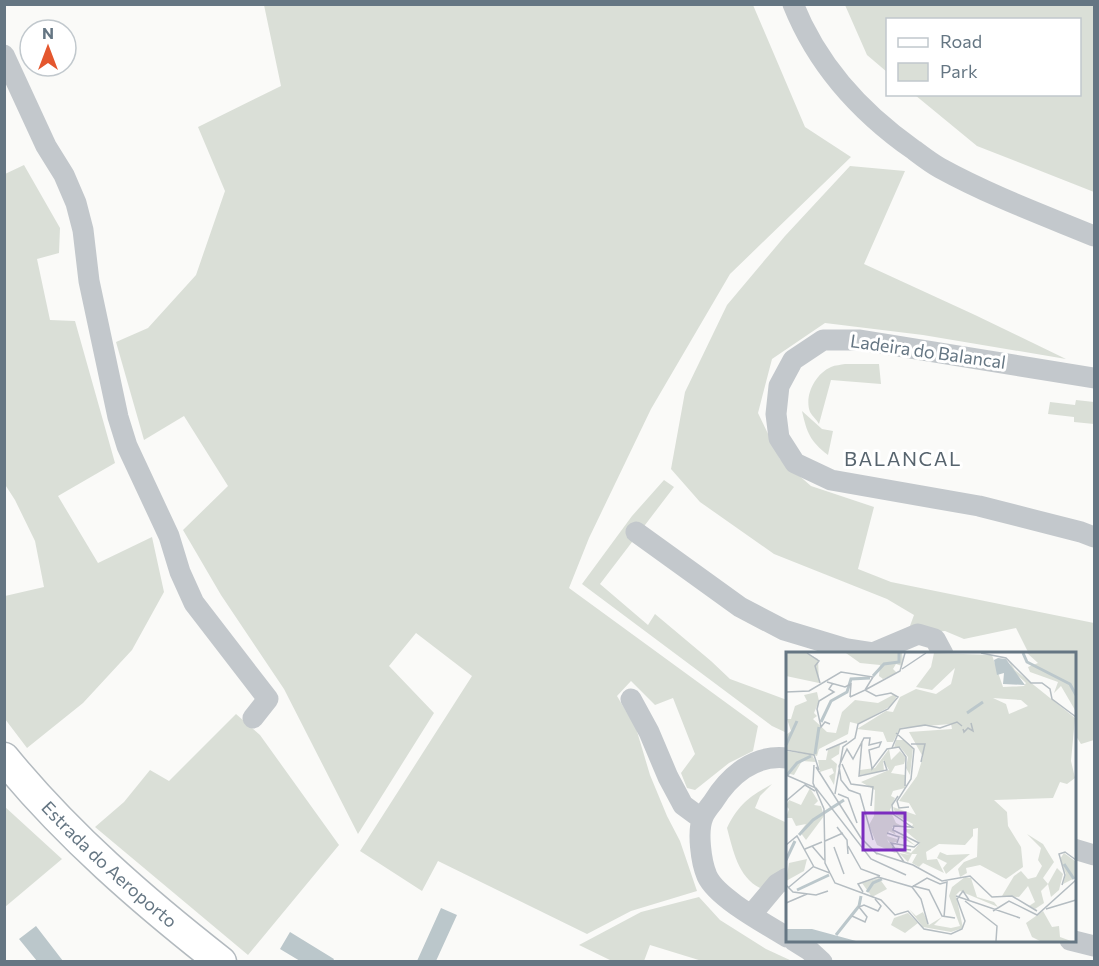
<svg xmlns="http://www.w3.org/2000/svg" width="1099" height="966" font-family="Commissioner,sans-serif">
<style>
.green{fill:#dadfd7}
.water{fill:#bbc7cb}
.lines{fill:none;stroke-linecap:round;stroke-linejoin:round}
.secondary-casing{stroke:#b3babf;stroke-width:33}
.minor{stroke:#c3c8cc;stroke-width:21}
.secondary{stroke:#fff;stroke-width:30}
.labels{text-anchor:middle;stroke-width:6;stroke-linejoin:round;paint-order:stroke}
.street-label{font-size:18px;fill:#657683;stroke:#fff}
.neighbourhood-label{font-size:20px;letter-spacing:1.5px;fill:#57646e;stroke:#fff}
.inset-river{fill:none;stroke:#bbc7cb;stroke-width:3}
.inset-road{fill:none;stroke:#b5bdc2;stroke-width:1.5}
.view{fill:#7b2cbf;fill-opacity:0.15;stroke:#7b2cbf;stroke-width:3}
.inset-edge{fill:none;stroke:#657683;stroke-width:3}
</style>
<rect width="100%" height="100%" fill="#fafaf8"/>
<path class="green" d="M264 5H753L805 127 851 157 730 274 651 409 589 538 569 588 758 726 753 751 729 763 695 790 687 788 681 773 695 754 673 698 655 705 631 681 617 696 636 728 650 775 667 816 680 841 697 891 631 911 587 934 438 861 422 891 360 851 472 676 416 633 389 666 434 713 358 834 284 689 221 595 183 530 228 486 184 416 144 440 116 342 148 328 196 275 225 191 198 127 281 86Z
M845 5H1094V192L977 146 915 95 1080 94V20H888L887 72 867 55Z
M24 165 60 228 59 253 37 259 50 320 75 321 115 463 58 496 98 563 152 537 164 592 132 650 83 703 27 748 5 719V596L44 587 35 541 15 500 4 483 5 174Z
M850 166 905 171 864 264 975 315 1066 359 923 335 825 323 772 359 758 413 780 459 811 486 874 507 858 569 891 582 1094 623V740L1081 744 1074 733V654H1029L1016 628 964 639 945 631 907 634 914 615 887 599 774 554 700 502 671 469 685 392 727 305 785 236Z
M845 364H879L881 384 831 380 819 424C817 420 812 416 810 412 804 396 815 374 831 367 835 365 841 365 845 364Z
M1076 400 1094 402V424L1074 422V417L1048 414 1050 402 1075 405Z
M802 411 822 429 833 431 828 455C810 441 807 433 802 411Z
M664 480 674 487 600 584 648 625 655 614 711 661 730 679 787 700V733L772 726 582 584 632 516Z
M236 714 260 735 339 845 248 955 95 827 124 802 150 770 169 781Z
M772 784 760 796 755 808 787 823V870L760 888C738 877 733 850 727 828 739 804 749 797 772 784Z
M4 806 62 859 5 907H4Z
M699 897 720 920 766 949 792 961H702L650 945 644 961H612L579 945 641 912Z"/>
<path class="water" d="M441 908 457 915 436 961H417Z
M36 926 63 961H37L19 939Z
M290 932 334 959 333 961H300L280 949Z"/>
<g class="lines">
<defs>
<g id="secondary">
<path id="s1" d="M4 758C67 835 143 901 221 962"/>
</g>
</defs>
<use href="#secondary" class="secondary-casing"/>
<path class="minor" d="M793 4C817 64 861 113 914 150 922 156 931 163 940 168 989 195 1043 215 1094 236
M4 55 46 146 64 175 76 203 83 230 89 281 118 417 127 446 169 536 180 572 194 603 268 699 253 718
M1094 378 860 340H823L793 360 779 386 776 414 779 438 795 463 831 480 979 506 1081 532 1094 537
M636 532 740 607 784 630 847 649 873 653 918 634 935 639 943 654
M631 699 649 732 668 777 683 805 702 819
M787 758C754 754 729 776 713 802 709 807 705 812 703 817 697 831 701 862 707 876 717 898 766 924 787 937
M1074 849 1094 855
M751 915 777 884 787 878
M793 940 809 950 822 962
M1070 940 1094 946"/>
<use href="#secondary" class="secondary"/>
</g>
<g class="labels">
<g class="street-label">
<text transform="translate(928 352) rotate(8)" y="6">Ladeira do Balancal</text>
<text dy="6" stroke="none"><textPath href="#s1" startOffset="150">Estrada do Aeroporto</textPath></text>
</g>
<g class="neighbourhood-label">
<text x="903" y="466">BALANCAL</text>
</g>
</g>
<g transform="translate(786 652)">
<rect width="290" height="290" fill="#fafaf8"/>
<path d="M0 1H21L32 7 33 31 0 24ZM60 1H116L117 9 116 14 110 12 107 17 111 21 97 27 93 24 94 13 74 11ZM148 1 206 3 217 35 238 34 240 31 227 19 222 7 229 18 289 66 285 109 289 126 281 132 274 130 267 146 208 148 221 160 222 174 235 195 237 215 220 227 194 213 180 216 181 221 174 225 172 217 178 210 191 205 192 176 187 177V184L179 193 153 192 140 200 141 208 151 207 158 221 137 211 133 215 126 211 131 202H126L122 210 113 201 124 203 112 199 107 195 125 201 134 191 117 177H125L127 172 110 163 107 155 130 163 123 151 113 149 131 124 137 105 123 80 166 77 165 72 114 76 107 90H101L97 80 71 77 100 59 107 60 114 45 130 37 150 42 165 32 169 16 146 38 130 35 145 15ZM207 46 235 48 242 54 223 62 220 52ZM241 1H289V58L275 34 268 41 272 30 244 20 242 15 252 11ZM31 40 33 49 28 61 31 64 27 67 41 80 50 81 56 60 69 48 92 51 107 43 111 44 105 54 72 72 64 70 62 82 33 97 31 104 0 97V83L5 79 1 67H5L9 54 21 49 18 43ZM110 88H118L127 96 124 123 120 116 122 105 114 95 108 96ZM54 92 53 102 45 107 51 112 48 133 43 124 48 121 46 116 34 120 32 108H40L42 98ZM103 97 105 108 114 99 120 106 118 112 109 114 105 121 119 123V136L107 139 105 144 109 146 104 158 110 171 118 175H106L110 183 119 185 130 194 103 179 101 184 111 187V190L103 191 101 187 111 200 109 201 91 193 83 173 88 164 89 138 75 130 103 118 97 108 98 119 74 123V118L89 116ZM0 99 26 103 30 110 16 109 8 123 0 121ZM24 136 32 149 28 153 35 154 38 164 20 188 14 180 20 172 10 174 6 166H0L3 157 0 154 3 148 15 153ZM241 182 257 192 268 210 257 226 262 232 271 216 277 222 273 238 265 245 262 232 255 239 258 251 249 257 243 254 249 250 242 234 233 245 216 244 228 224 235 219 242 227 250 225 256 214 252 208 255 196ZM154 200 161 203 184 202 160 222 157 216 161 211 151 206ZM278 201 289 209V226L277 232 280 222 274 207ZM21 207 18 219 0 229 3 211ZM179 225 185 226 191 245 208 250 212 255 174 239 170 243 177 276 165 280 137 275 123 257 130 264 137 260 143 273 156 265 148 273 165 276 174 274 163 244 166 235ZM93 226 101 237 86 245 76 231ZM257 259 266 275 273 274 274 285 285 289H254L246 285 240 271ZM122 261 132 271 119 281 105 273 108 266Z" fill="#dadfd7" fill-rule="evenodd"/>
<path d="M212 6 220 7 239 33 217 32 218 21 211 23 208 8ZM0 277H26L70 289H0Z" fill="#bbc7cb"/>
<path class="inset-river" d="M237 1 241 10 284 32 290 43M87 24 98 12 113 10V1M181 61 197 50M35 70 45 49 61 40 65 27 84 26M0 93 11 69M29 102 33 75M1 123 11 111 25 104M13 183 27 168 58 148M0 208 9 189M278 212 288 227M11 238 43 223M81 240 87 231 96 227M50 283 73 254 75 244"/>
<path class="inset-road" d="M21 1 33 9 29 14 34 31M195 1 220 6 245 31H256L264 37 266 47 290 65M116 17 140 1M41 30 59 35 65 32 64 45M79 38 114 19 119 1M0 40 23 39 55 20 87 25 79 38M44 72 39 70 35 75 31 57 33 49 48 40 43 37 47 31M177 77 178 80 182 76 187 79 185 71M110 81 128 97 125 127 111 149 113 156 123 155M76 89 73 124 101 118 98 109M125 92H139L135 110M106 96 114 77 139 73 154 76 171 70 176 74M0 98 28 103 33 118M40 98 61 89M56 112 65 132 87 135 85 154M28 113 27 131 38 157 39 211 44 221M30 115 75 186 91 202M0 123 30 136 85 207 120 223M49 142 57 95 69 86 72 72 102 57 112 45 105 41 90 44 79 38 64 45M52 142 62 146 71 171M112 144 106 153 107 162 126 175 108 174 107 178 133 191 128 195 105 191 118 210M0 149 19 133 29 139M51 175 61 188 62 202M101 181 113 185 111 191M87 188 74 142 63 138 55 128 53 114 61 97 67 107 78 86H84L83 93 95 90 93 95 83 98 86 117 101 97 113 95 120 105 119 134M39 189 57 181M0 193 11 184 28 215 44 221 49 231 95 248 109 263 122 259 138 277 165 282 176 277 179 269 171 247 177 239 183 248M26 194 38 208M62 194 75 217 94 224M48 195 58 222M106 196 125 198M19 197 36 190M90 201 127 213 156 229 184 224 206 245 226 244 251 259M0 233 7 240 30 243 42 239M276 233 279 223 273 202 279 200 290 208M127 234 143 238 156 264 169 266M3 235 28 214M126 235 141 226 154 232 161 230 158 265M77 240 72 232 92 225 126 235 135 247 142 272M170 244 234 266M179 249 211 274 210 289M0 251 21 242M260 257 290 248M207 259 223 249 251 263 290 228M66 264 79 270 81 265 73 255 78 253 92 259 95 254 89 247"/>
<path class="view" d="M77 161H119V198H77Z"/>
<rect width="290" height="290" class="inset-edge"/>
</g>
<rect width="1099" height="966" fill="none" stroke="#657683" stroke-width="12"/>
<rect x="886" y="18" width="195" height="78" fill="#ffffff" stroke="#c1c8cd" stroke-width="1.5"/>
<rect x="898" y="38" width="30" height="9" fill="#ffffff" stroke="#c1c8cd" stroke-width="1.5"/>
<text x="940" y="48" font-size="18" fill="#657683">Road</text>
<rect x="898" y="63" width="30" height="18" fill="#dadfd7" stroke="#c1c8cd" stroke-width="1.5"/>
<text x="940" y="78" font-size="18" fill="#657683">Park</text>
<g transform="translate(48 48)"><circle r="28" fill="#ffffff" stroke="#c1c8cd" stroke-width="1.5"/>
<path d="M0-4.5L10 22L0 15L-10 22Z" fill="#e4572e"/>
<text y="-9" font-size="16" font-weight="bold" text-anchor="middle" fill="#657683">N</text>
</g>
</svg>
